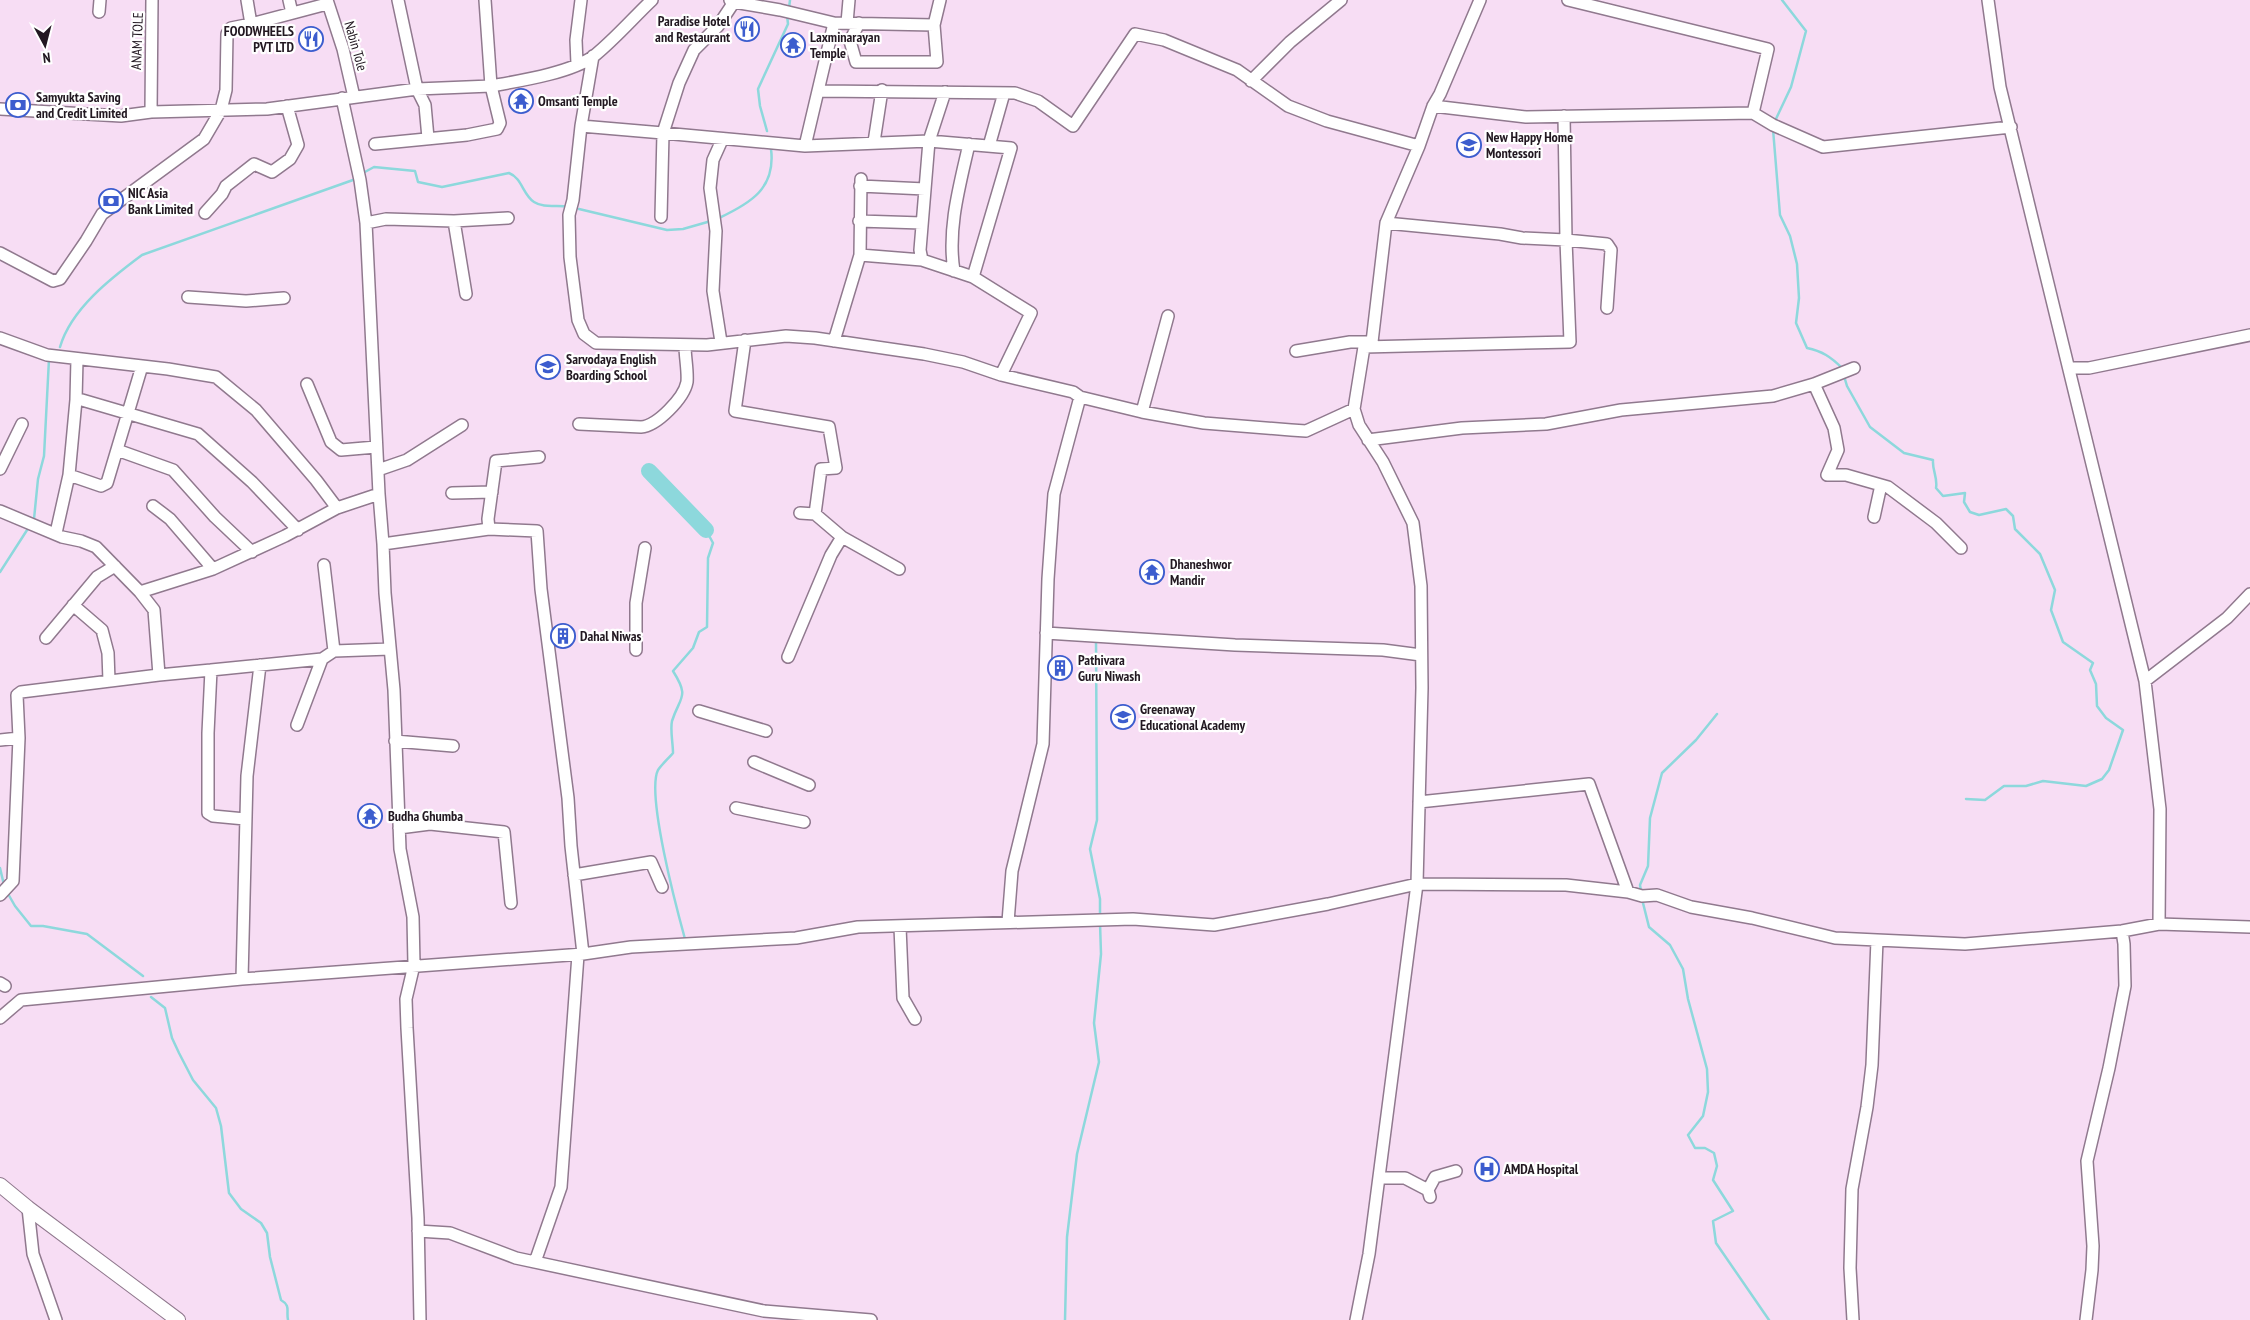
<svg xmlns="http://www.w3.org/2000/svg" width="2250" height="1320" font-family="'PT Sans Narrow',sans-serif">
<style>
.lines{fill:none;stroke-linecap:round;stroke-linejoin:round}
.stream{stroke:#8dd8dc;stroke-width:2.5}
.river{stroke:#8dd8dc;stroke-width:16}
.minor-casing{stroke:#90798e;stroke-width:14}
.tertiary-casing{stroke:#90798e;stroke-width:16}
.minor{stroke:#fff;stroke-width:11}
.tertiary{stroke:#fff;stroke-width:14}
.labels{text-anchor:middle;stroke-width:4.5;stroke-linejoin:round;paint-order:stroke}
.poi-label{font-size:14px;font-weight:bold;fill:#221821;stroke:#fff;text-anchor:start}
.street-label{font-size:14px;fill:#221821;stroke:#fff}
</style>
<rect width="100%" height="100%" fill="#f7ddf4"/>
<g class="lines">
<path class="stream" d="M789 8 790 0
M1775 121 1791 87 1806 31 1782 0
M1773 129 1780 215 1790 236 1797 264 1799 298 1796 323 1807 348C1822 351 1831 357 1842 368
M767 131 760 106 758 89 788 24 787 15
M363 173 374 167 415 171 418 182 442 187 509 173C522 178 523 195 534 202 545 209 557 204 569 207
M579 209 667 230 683 229 711 221
M719 218C751 203 776 188 771 149
M60 347C71 309 111 278 142 255L353 180
M1844 376 1847 386 1870 427 1904 453 1933 460C1932 470 1938 478 1936 488L1943 496 1965 493 1964 502 1970 512 1979 515 2006 509 2013 516 2015 529 2040 554 2055 590 2051 610 2063 642 2093 663 2090 670 2096 684 2097 706 2106 718 2123 730 2109 770 2102 779 2086 786 2043 781 2026 786H2004L1985 800 1966 799
M34 519 38 479 44 456 49 359
M0 572 29 527
M1096 639 1097 820 1090 849 1100 899V917
M0 868 4 885
M1641 891 1640 885 1648 866 1650 818 1662 773 1696 740 1717 714
M7 892 15 906 31 926H43L87 934 143 976
M1642 899 1649 927 1670 945 1683 969 1688 999 1707 1069 1708 1092 1703 1116 1688 1135 1695 1148H1705L1714 1153 1717 1166 1713 1180 1733 1211 1713 1221 1716 1243 1769 1320
M685 939C677 910 646 794 658 770 662 764 669 758 673 753 673 743 670 730 672 721 680 696 690 698 673 671L693 648 699 632 707 627 708 558 713 543 706 530
M151 997 165 1008 172 1038 179 1053 193 1080 216 1108 221 1126 229 1193 241 1209 261 1223 267 1233 270 1257 281 1300C291 1306 286 1310 288 1320
M1065 1320 1067 1237 1077 1154 1099 1062 1094 1023 1101 954 1100 923"/>
<path class="river" d="M649 471 706 530"/>
<defs>
<path id="minor" d="M247 0 251 24 327 4
M289 0 292 13
M327 0 343 49 354 97
M398 0 417 89 425 105 428 138
M1568 0 1768 49 1753 113
M1988 0 2000 87 2145 681 2160 809 2159 924
M734 2 780 10 834 23 934 25 937 62H856L850 41 859 23
M99 12 100 0
M847 23 849 0
M934 25 940 0
M593 56 581 126 663 133 679 83 694 50 718 26 734 2 730 0
M577 64 576 40 581 0
M1251 81 1290 42 1341 0
M819 91 1015 93 1038 101 1073 126 1135 34 1164 40 1237 70 1288 106 1327 121 1419 146
M945 92 929 141 920 250 922 260 973 277
M1433 106 1526 117 1753 113 1773 125 1823 147 2011 127
M0 109 121 116 151 112 267 109 417 89 491 86 485 0
M151 112 152 0
M1564 116 1566 240 1607 244 1611 250 1607 308
M581 126 573 200 569 215 570 257 578 320 584 334 596 343 707 345 786 336 815 338 924 354 963 362 1001 375 1073 392 1080 397 1142 412 1204 423 1291 430 1306 431 1354 409
M874 142 882 90
M375 144 467 135 497 129 500 123 491 86C519 81 571 73 594 56 615 39 633 18 652 0
M805 146 834 23
M989 146 1004 93
M860 186 925 189
M205 213 222 194 226 186 254 164 272 172 290 159 298 145 287 106
M661 217 663 133 805 146 929 141 1011 148 973 277 1031 313 1001 375
M454 221 466 294
M859 221 922 223
M366 223 386 219 454 221 508 218
M0 253 53 281 60 279 86 241 102 214 204 139 221 110 226 90 227 34 231 28 251 24
M860 255 922 260
M954 271C947 229 960 184 969 144
M188 297 246 301 284 298
M0 338 47 355 168 369 216 377 256 410 316 480 337 508 379 494 366 223 360 180 342 98
M745 340 735 411 829 427 836 468 821 469 815 514 800 513
M834 341 860 255 861 179
M721 342 713 291 716 231 710 188 713 160 722 140
M1364 347 1570 342 1566 240 1522 238 1500 234 1386 223
M1296 351 1350 342H1372
M2069 368H2089L2250 335
M307 384 331 442 341 450 376 447
M1814 384 1834 428 1838 450 1827 475H1846L1881 485
M76 400 77 359
M1142 412 1168 316
M579 424 641 427C657 426 684 398 687 382 688 371 685 357 685 346
M1368 440 1462 428 1546 424 1621 410 1773 396 1814 384 1854 368
M117 450 173 470 215 517 252 552
M0 469 22 424
M378 470 407 460 462 425
M69 475 76 400H82L198 434 252 482 298 530
M452 493 492 492
M379 494 383 544 489 529 537 531 541 589 568 798 571 846 583 954
M153 506 170 519 213 569
M0 511 62 537 81 541 96 547 140 592 213 569 285 536 337 508
M815 514 842 537 899 569
M1874 517 1881 485 1888 487 1936 523 1961 548
M489 529 488 519 496 461 539 457
M56 533 69 475 101 486 107 483 142 366
M383 544 385 593 394 690 400 849 413 917 414 965 406 999 407 1028 418 1218 420 1320
M324 565 334 651
M140 592 154 610 159 675
M73 605 102 630 108 653 109 681
M1046 633 1235 645 1383 650 1421 655
M46 638 97 577 115 566
M636 650V603L645 548
M788 657 831 555 842 537
M211 670 322 659
M2145 681 2227 618 2250 594
M699 711 766 731
M297 725 322 659 334 651 390 649
M0 740 19 738
M395 741 453 746
M754 762 809 785
M1419 802 1589 784 1628 892
M736 808 804 822
M399 828 430 824 504 832 511 903
M574 875 651 862 662 887
M0 895 13 881 19 738 17 695 21 692 159 675 211 670 208 733V813L213 816 245 819
M1008 922 1012 871 1043 744 1048 579 1054 494 1080 397
M900 927 903 998 915 1019
M242 979 247 776 260 665
M0 983 5 986
M0 1018 21 1000 242 979 583 954 631 947 796 938 858 927 1133 919 1214 925 1328 904 1417 884 1566 885 1628 892 1642 896 1657 895 1691 907 1752 918 1835 938 1877 940 1965 944 2122 931 2159 924 2250 927
M1379 1178H1405L1428 1190 1430 1197
M1428 1190 1435 1177 1456 1171
M28 1208 33 1254 56 1320
M418 1231 450 1233 516 1258 764 1311 871 1320
M535 1262 561 1187 578 955
M1356 1320 1369 1254 1417 884 1422 688 1421 586 1413 523 1383 462 1359 425 1354 409 1364 347 1372 342 1386 223 1419 146 1433 106 1440 94 1480 0
M1853 1320 1850 1268 1852 1189 1867 1107 1872 1065 1877 940
M2086 1320 2092 1270 2093 1246 2087 1161 2109 1068 2125 986 2124 944 2122 931"/>
<path id="tertiary" d="M0 1185 28 1208 178 1320"/>
</defs>
<use href="#minor" class="minor-casing"/>
<use href="#tertiary" class="tertiary-casing"/>
<use href="#minor" class="minor"/>
<use href="#tertiary" class="tertiary"/>
</g>
<defs>
<symbol id="restaurant-ring" viewBox="-11 -11 22 22"><circle r="9.5" fill="#fff" stroke="#3c5dce" stroke-width="1.5"/><path d="M-5-6h1v4h1v-4h1v4h1v-4h1v5L-1.5 .5V6h-2V.5L-5-1ZM5-6V6H3V1.5H1.5Q1.5-4 5-6Z" fill="#3c5dce"/></symbol>
<symbol id="temple-ring" viewBox="-11 -11 22 22"><circle r="9.5" fill="#fff" stroke="#3c5dce" stroke-width="1.5"/><path d="M0-6L5-2H3V0L6.5 2.5H4V6H1.5V3h-3V6H-4V2.5H-6.5L-3 0V-2H-5Z" fill="#3c5dce"/></symbol>
<symbol id="bank-ring" viewBox="-11 -11 22 22"><circle r="9.5" fill="#fff" stroke="#3c5dce" stroke-width="1.5"/><path d="M-6-4H6V4H-6ZM0-2.3a2.3 2.3 0 1 0 0 4.6a2.3 2.3 0 1 0 0-4.6Z" fill="#3c5dce"/></symbol>
<symbol id="school-ring" viewBox="-11 -11 22 22"><circle r="9.5" fill="#fff" stroke="#3c5dce" stroke-width="1.5"/><path d="M0-5L7-2L0 1L-7-2ZM-4 1L0 2.5L4 1V4Q0 6-4 4Z" fill="#3c5dce"/></symbol>
<symbol id="building-ring" viewBox="-11 -11 22 22"><circle r="9.5" fill="#fff" stroke="#3c5dce" stroke-width="1.5"/><path d="M-4-6H4V6H1V3H-1V6H-4ZM-2.5-4.3h1.7v1.8h-1.7ZM.8-4.3h1.7v1.8H.8ZM-2.5-1h1.7V.8h-1.7ZM.8-1h1.7V.8H.8Z" fill="#3c5dce"/></symbol>
<symbol id="hospital-ring" viewBox="-11 -11 22 22"><circle r="9.5" fill="#fff" stroke="#3c5dce" stroke-width="1.5"/><path d="M-5-5h3v3.5h4V-5h3V5h-3V1.5h-4V5h-3Z" fill="#3c5dce"/></symbol>
</defs>
<g fill-rule="evenodd">
<use href="#restaurant-ring" x="733" y="15" width="28" height="28"/>
<use href="#restaurant-ring" x="297" y="25" width="28" height="28"/>
<use href="#temple-ring" x="779" y="31" width="28" height="28"/>
<use href="#temple-ring" x="507" y="87" width="28" height="28"/>
<use href="#bank-ring" x="4" y="91" width="28" height="28"/>
<use href="#school-ring" x="1455" y="131" width="28" height="28"/>
<use href="#bank-ring" x="97" y="187" width="28" height="28"/>
<use href="#school-ring" x="534" y="353" width="28" height="28"/>
<use href="#temple-ring" x="1138" y="558" width="28" height="28"/>
<use href="#building-ring" x="549" y="622" width="28" height="28"/>
<use href="#building-ring" x="1046" y="654" width="28" height="28"/>
<use href="#school-ring" x="1109" y="703" width="28" height="28"/>
<use href="#temple-ring" x="356" y="802" width="28" height="28"/>
<use href="#hospital-ring" x="1473" y="1155" width="28" height="28"/>
</g>
<g class="labels">
<g class="poi-label">
<text x="730" y="26" text-anchor="end">Paradise Hotel<tspan x="730" dy="16">and Restaurant</tspan></text>
<text x="294" y="36" text-anchor="end">FOODWHEELS<tspan x="294" dy="16">PVT LTD</tspan></text>
<text x="810" y="42">Laxminarayan<tspan x="810" dy="16">Temple</tspan></text>
<text x="36" y="102">Samyukta Saving<tspan x="36" dy="16">and Credit Limited</tspan></text>
<text x="538" y="106">Omsanti Temple</text>
<text x="1486" y="142">New Happy Home<tspan x="1486" dy="16">Montessori</tspan></text>
<text x="128" y="198">NIC Asia<tspan x="128" dy="16">Bank Limited</tspan></text>
<text x="566" y="364">Sarvodaya English<tspan x="566" dy="16">Boarding School</tspan></text>
<text x="1170" y="569">Dhaneshwor<tspan x="1170" dy="16">Mandir</tspan></text>
<text x="580" y="641">Dahal Niwas</text>
<text x="1078" y="665">Pathivara<tspan x="1078" dy="16">Guru Niwash</tspan></text>
<text x="1140" y="714">Greenaway<tspan x="1140" dy="16">Educational Academy</tspan></text>
<text x="388" y="821">Budha Ghumba</text>
<text x="1504" y="1174">AMDA Hospital</text>
</g>
<g class="street-label">
<text transform="translate(137 41) rotate(-88)" y="5">ANAM TOLE</text>
<text transform="translate(356 46) rotate(74)" y="5">Nabin Tole</text>
</g>
</g>
<g transform="translate(45 45) rotate(173)" stroke="#ffffff" stroke-width="4" paint-order="stroke">
<path d="M0-4L9 19L0 12L-9 19Z" fill="#221821"/>
<text y="-8" font-size="14" font-weight="bold" text-anchor="middle" fill="#221821">N</text>
</g>
</svg>
